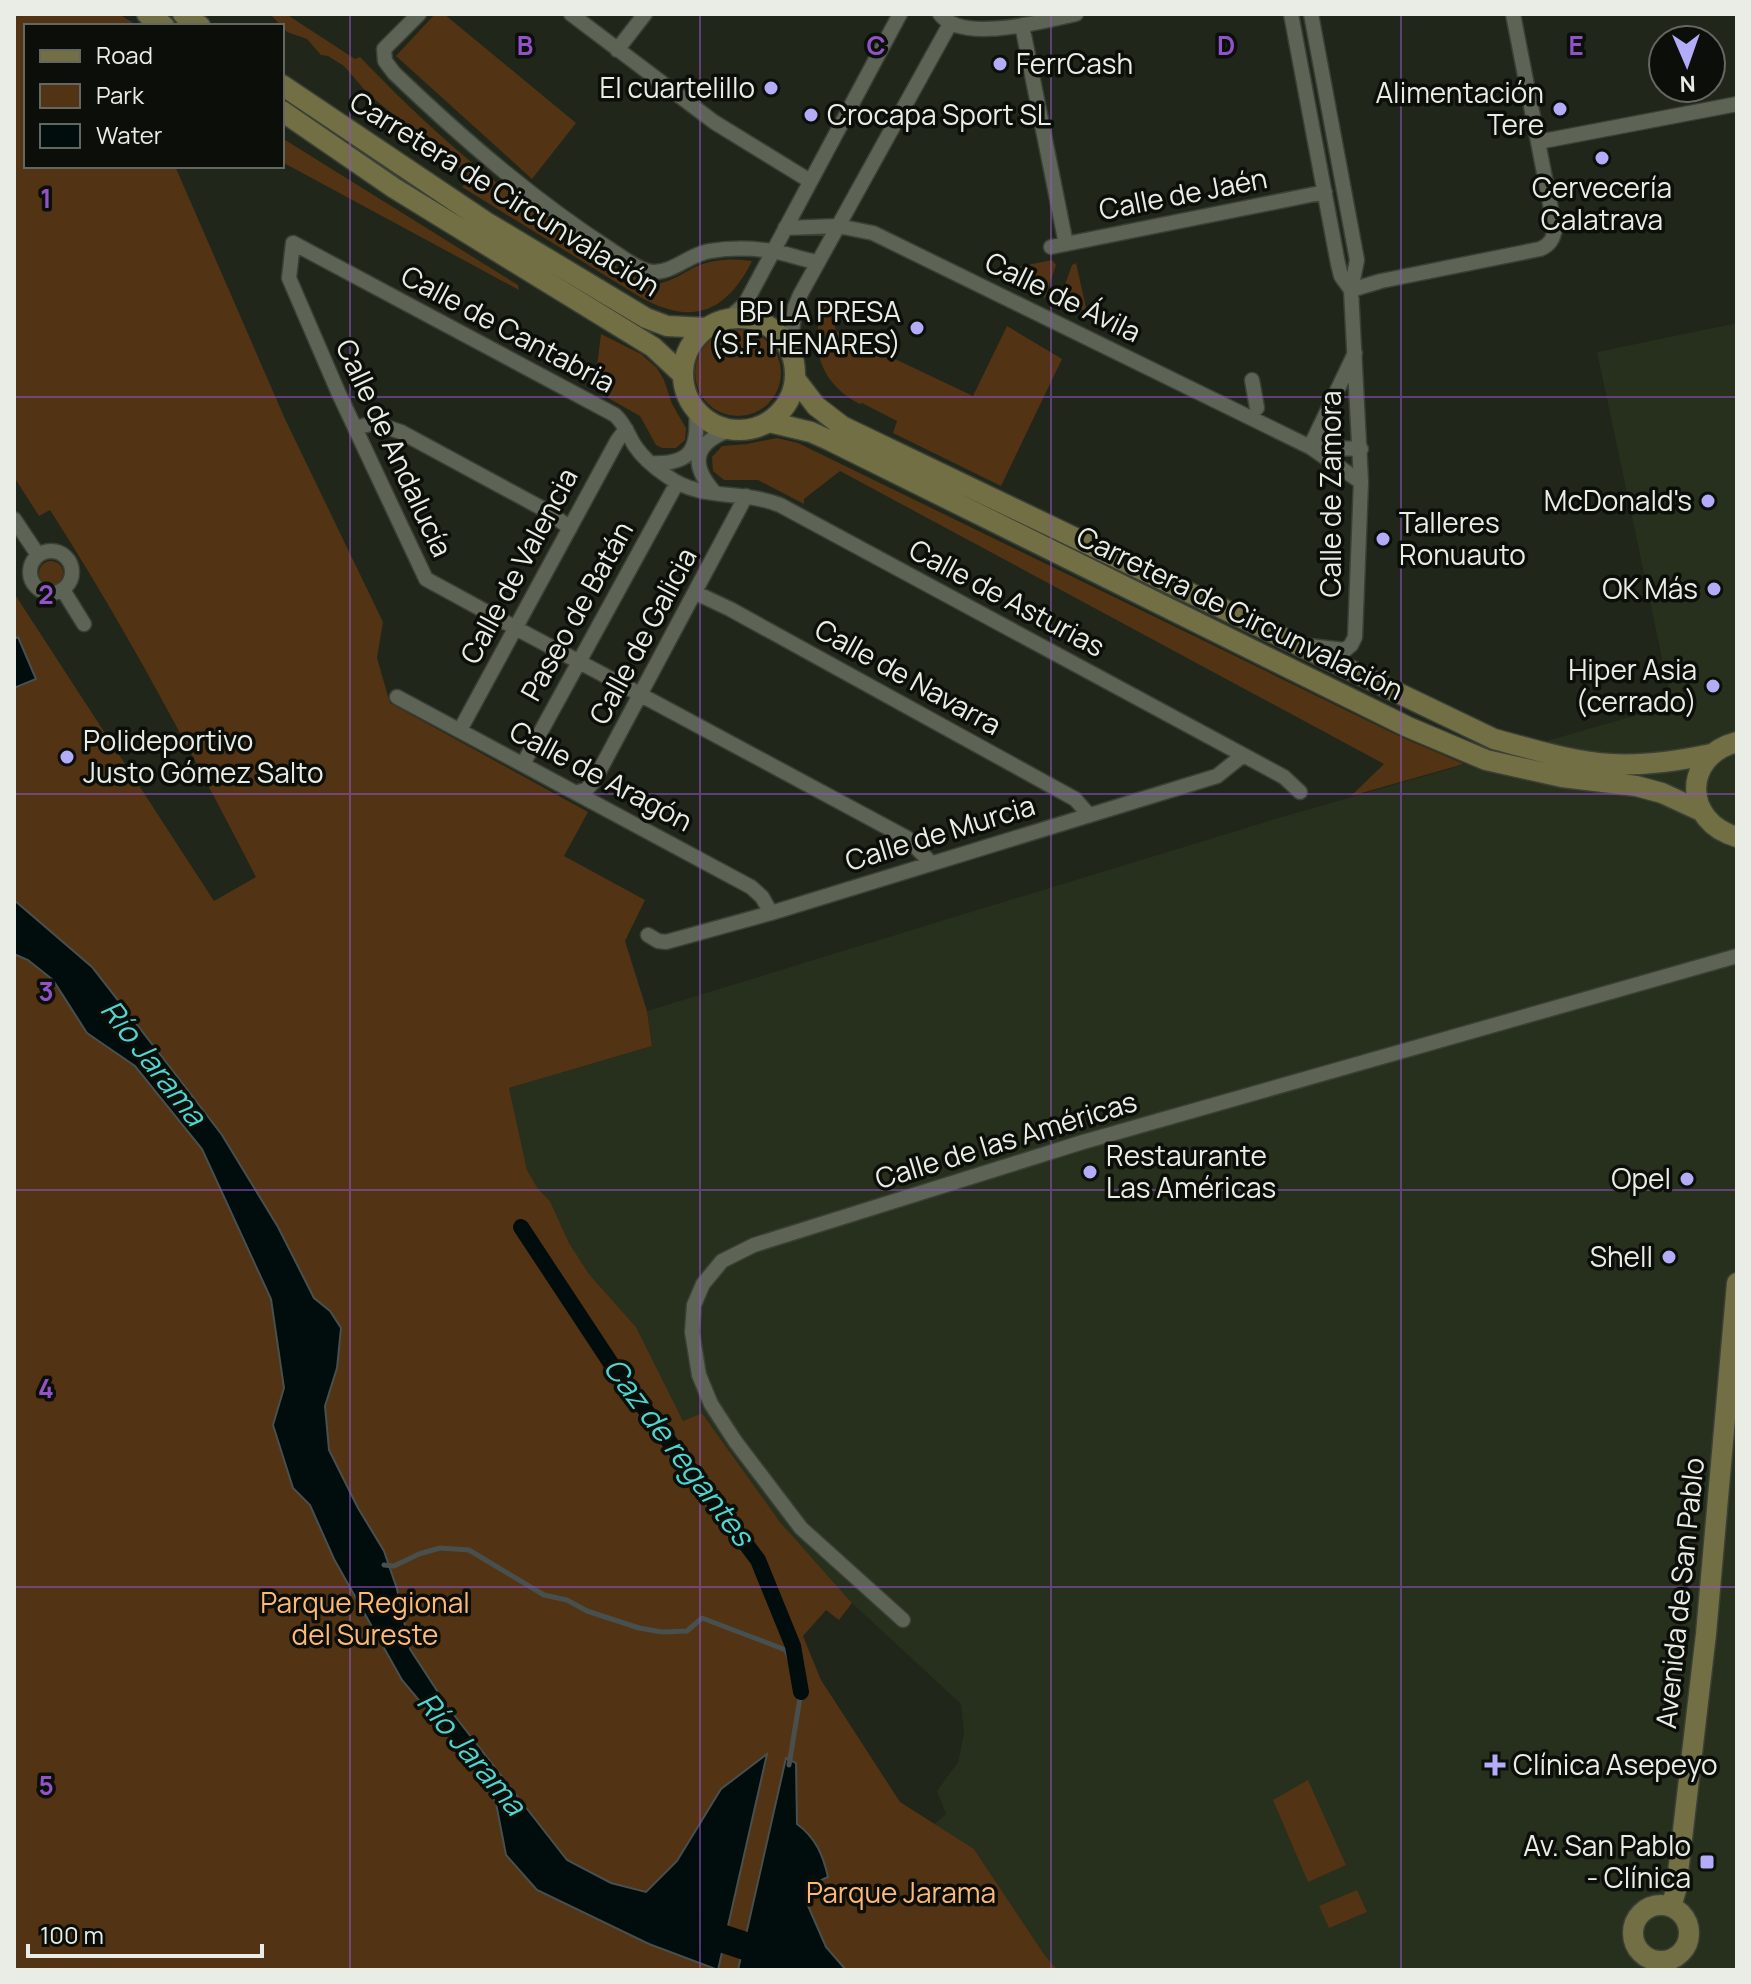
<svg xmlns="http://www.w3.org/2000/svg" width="1751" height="1984" font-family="Manrope,sans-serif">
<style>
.built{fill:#272f1d}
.green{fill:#523313}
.water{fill:#010d0d;stroke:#47504e;stroke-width:2}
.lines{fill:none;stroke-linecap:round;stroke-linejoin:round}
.stream{stroke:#47504e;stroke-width:5}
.canal{stroke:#010d0d;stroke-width:16}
.river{stroke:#010d0d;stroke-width:28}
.street-casing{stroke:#3b4036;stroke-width:17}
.secondary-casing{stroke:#3b4036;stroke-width:23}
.street{stroke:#5d6456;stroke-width:14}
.secondary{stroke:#726f44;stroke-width:20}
.grid{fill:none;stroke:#9153c7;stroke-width:2;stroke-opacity:0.55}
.poi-dot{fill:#b3adf9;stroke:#0b0e09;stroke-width:3}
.labels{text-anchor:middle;stroke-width:7;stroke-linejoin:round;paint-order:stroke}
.poi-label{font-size:28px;fill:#e9ede5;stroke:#0b0e09;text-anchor:end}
.street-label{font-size:28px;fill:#e9ede5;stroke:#0b0e09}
.park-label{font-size:28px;fill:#feb977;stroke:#0b0e09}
.water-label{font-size:30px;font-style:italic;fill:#50d5d1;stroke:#0b0e09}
.grid-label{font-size:26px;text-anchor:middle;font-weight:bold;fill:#9153c7;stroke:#0b0e09;stroke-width:7;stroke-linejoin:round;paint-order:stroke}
</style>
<rect width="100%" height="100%" fill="#20261a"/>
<path class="built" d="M1737 323V1970H1058L1046 1957 974 1849 934 1824 946 1814 937 1791 958 1762 964 1734 961 1704 852 1603 780 1522 702 1413 683 1421 636 1327 589 1274 569 1243 550 1201 538 1190 527 1170 509 1088 652 1046 647 1011 1275 819 1672 705 1597 352Z"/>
<path class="green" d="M14 14H119L138 26H26V166H175L285 419 383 622 377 658 390 703 588 812 564 856 645 900 625 941 647 1011 652 1046 509 1088 527 1170 538 1189 550 1201 569 1243 589 1274 636 1327 683 1421 702 1413 780 1522 852 1603 839 1620 826 1610 803 1636 821 1680 900 1802 974 1849 1046 1957 1058 1970H14V593L214 901 256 877C191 752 126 628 50 510L39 516 14 477Z
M270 14H286L355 59 360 57C406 105 454 150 507 191L510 188C534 206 634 288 658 284 672 281 685 272 697 266 714 259 734 258 752 261 726 313 692 326 640 297L462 187 467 182V176L455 164 369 95 344 66 328 56 321 55 307 39 287 32Z
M435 14H444L576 123 532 179 396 56Z
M282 138 518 285 519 290 282 162Z
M1052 260 1056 265 1045 298 1023 284 1012 268Z
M1076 263 1087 312 1060 299 1072 265Z
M824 302 831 307 836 331 973 396 1007 326 1062 359 1001 486 893 433 897 421 862 403 860 404C818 382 809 345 824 302Z
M695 373a43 43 0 1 1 86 0a43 43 0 1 1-86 0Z
M601 334 641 354 657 368 664 380 672 404 686 428 685 440 676 448H662L656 445 640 416 594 390Z
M777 438 798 443 1401 737 1464 764 1351 796 1384 764 840 471 804 499V504L758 480H724L713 471 712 457 722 446 747 444Z
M39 573a12 12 0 1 1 24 0a12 12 0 1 1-24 0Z
M1308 1780 1346 1865 1308 1882 1273 1800Z
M1357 1890 1367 1912 1329 1928 1319 1906Z"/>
<path class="water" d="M18 637 36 679 14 688V639Z
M14 900 92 967 180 1080 222 1135 278 1227 314 1298 330 1311 341 1328 337 1368 325 1406 329 1450 358 1508 384 1551 397 1589 410 1649 447 1706 567 1860 611 1883 646 1892 677 1861 721 1789 767 1754 718 1970 649 1944 537 1890 506 1855 496 1803 474 1766 402 1680 334 1559 310 1505 293 1488 273 1425 284 1388 271 1299 202 1149 135 1066 87 1033 53 980 28 960 14 954Z
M786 1758 796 1763 797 1824C816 1838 823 1855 828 1877L815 1883 808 1906 826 1947 846 1970H738Z"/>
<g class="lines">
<path class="stream" d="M384 1565 394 1566 419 1554 440 1548 469 1550 544 1595 567 1600 587 1611 639 1628 662 1632 687 1631 702 1618 786 1650 801 1692 789 1765"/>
<path class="canal" d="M521 1227 614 1368 758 1560 793 1646 801 1692"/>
<path class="river" d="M691 1928 760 1951 798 1970"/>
<defs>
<path id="street" d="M419 14 384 49 385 61 394 73C462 138 532 199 611 250 623 257 640 272 654 272 674 272 690 254 710 251 729 248 752 248 771 251 787 253 802 260 818 262
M571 14 714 122 810 181
M940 14C962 44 1044 21 1076 14
M1291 14 1338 264 1341 276 1351 290
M1022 25 1066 244
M617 50 645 14
M1538 142 1737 104
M785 228 838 226 873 233 1310 447 1361 482
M1051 247 1325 192
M1351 290 1381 281 1540 249C1550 245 1553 239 1555 229L1513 14
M729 318 745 304 900 14
M790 349 795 307 800 295 950 24
M1252 380 1257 408
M355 428 374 423 401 432 547 511 570 528
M1310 447 1355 353
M1311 447 1361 449
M651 463C692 465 699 448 696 411
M715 493C689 464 694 443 730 430
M14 519 38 555
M30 572a21 21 0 1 1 42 0a21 21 0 1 1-42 0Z
M63 590 84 624
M696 593 730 609 1075 799 1089 815
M516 628 426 579 339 394 289 278 293 243 615 415C625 424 628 435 635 446 643 458 655 468 667 476 700 501 743 490 780 505L1284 777 1300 792
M523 632 634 691
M1309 646 1345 650 1351 645 1355 637 1361 482 1351 290 1357 260 1311 14
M641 695 907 838 931 863
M397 697 751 887 762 897 771 913
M460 730 617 441 626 429
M523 764 677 483
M578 792 586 790 594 781 746 496
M648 935 658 941 666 942 771 913 1217 776 1242 756
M903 1620 801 1528 735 1441 711 1404 699 1375 692 1332 694 1305 703 1284 722 1261 754 1245 1083 1142 1737 956"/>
<path id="secondary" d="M147 14 164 26
M183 14 200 26
M282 85 486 222 646 318 667 326 707 328
M282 111 394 188 653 347 682 374
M683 374a56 56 0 1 1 112 0a56 56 0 1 1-112 0Z
M796 380 816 406 842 426 1494 739C1532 749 1572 762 1611 764 1645 766 1678 761 1711 754
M769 422 811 432 831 441 1408 727 1486 760 1562 777 1636 786 1662 793 1701 811
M1737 742C1682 756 1683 822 1737 837
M1633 1933a28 28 0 1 1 56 0a28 28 0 1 1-56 0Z
M1671 1907 1676 1890 1706 1634 1737 1283"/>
</defs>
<use href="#street" class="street-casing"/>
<use href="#secondary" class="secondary-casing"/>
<use href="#street" class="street"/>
<use href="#secondary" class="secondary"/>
</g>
<path class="grid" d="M350 14V1970M700 14V1970M1051 14V1970M1401 14V1970M14 397H1737M14 794H1737M14 1190H1737M14 1587H1737"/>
<g class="poi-dot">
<circle cx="1000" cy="64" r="8"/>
<circle cx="771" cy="88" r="8"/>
<circle cx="1560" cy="109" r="8"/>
<circle cx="811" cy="115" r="8"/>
<circle cx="1602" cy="158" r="8"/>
<circle cx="917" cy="328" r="8"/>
<circle cx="1708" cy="501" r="8"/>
<circle cx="1383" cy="539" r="8"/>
<circle cx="1714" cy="589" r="8"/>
<circle cx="1713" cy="686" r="8"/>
<circle cx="67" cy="757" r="8"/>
<circle cx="1090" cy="1172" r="8"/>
<circle cx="1687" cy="1179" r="8"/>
<circle cx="1669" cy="1257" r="8"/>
<path d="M1491 1753h8v8h8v8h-8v8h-8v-8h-8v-8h8z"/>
<rect x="1699" y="1854" width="16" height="16" rx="4"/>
</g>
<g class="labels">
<g class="poi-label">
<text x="1016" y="74" text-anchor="start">FerrCash</text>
<text x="755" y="98">El cuartelillo</text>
<text x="1544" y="103">Alimentación<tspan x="1544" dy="32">Tere</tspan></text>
<text x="827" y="125" text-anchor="start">Crocapa Sport SL</text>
<text x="1602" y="198" text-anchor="middle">Cervecería<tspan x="1602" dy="32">Calatrava</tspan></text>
<text x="901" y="322">BP LA PRESA<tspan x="901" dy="32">(S.F. HENARES)</tspan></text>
<text x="1692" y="511">McDonald's</text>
<text x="1399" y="533" text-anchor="start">Talleres<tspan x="1399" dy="32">Ronuauto</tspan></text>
<text x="1698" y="599">OK Más</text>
<text x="1697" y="680">Hiper Asia<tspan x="1697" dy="32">(cerrado)</tspan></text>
<text x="83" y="751" text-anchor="start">Polideportivo<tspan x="83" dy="32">Justo Gómez Salto</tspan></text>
<text x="1106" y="1166" text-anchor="start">Restaurante<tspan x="1106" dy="32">Las Américas</tspan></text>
<text x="1671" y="1189">Opel</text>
<text x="1653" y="1267">Shell</text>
<text x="1513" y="1775" text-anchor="start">Clínica Asepeyo</text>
<text x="1691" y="1856">Av. San Pablo<tspan x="1691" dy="32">- Clínica</tspan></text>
</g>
<g class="street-label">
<text transform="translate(505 194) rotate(32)" y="10">Carretera de Circunvalación</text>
<text transform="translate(1183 194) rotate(-11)" y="10">Calle de Jaén</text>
<text transform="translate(1063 297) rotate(26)" y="10">Calle de Ávila</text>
<text transform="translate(508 329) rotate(28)" y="10">Calle de Cantabria</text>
<text transform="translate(394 448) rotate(65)" y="10">Calle de Andalucía</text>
<text transform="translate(1331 494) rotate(-90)" y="10">Calle de Zamora</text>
<text transform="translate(519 566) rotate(-62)" y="10">Calle de Valencia</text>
<text transform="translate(1007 598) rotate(28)" y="10">Calle de Asturias</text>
<text transform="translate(577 611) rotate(-61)" y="10">Paseo de Batán</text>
<text transform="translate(1240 613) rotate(26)" y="10">Carretera de Circunvalación</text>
<text transform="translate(643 636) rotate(-62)" y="10">Calle de Galicia</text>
<text transform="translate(908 677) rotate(29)" y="10">Calle de Navarra</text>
<text transform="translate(601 776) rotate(28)" y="10">Calle de Aragón</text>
<text transform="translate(940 833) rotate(-17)" y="10">Calle de Murcia</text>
<text transform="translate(1006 1140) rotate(-17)" y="10">Calle de las Américas</text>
<text transform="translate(1680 1593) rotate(-84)" y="10">Avenida de San Pablo</text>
</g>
<g class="park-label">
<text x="365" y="1613">Parque Regional<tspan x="365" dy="32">del Sureste</tspan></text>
<text x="901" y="1903">Parque Jarama</text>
</g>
<g class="water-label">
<text transform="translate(153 1063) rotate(52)" y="10">Río Jarama</text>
<text transform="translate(678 1452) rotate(53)" y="10">Caz de regantes</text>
<text transform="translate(471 1754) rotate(50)" y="10">Río Jarama</text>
</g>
</g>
<g class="grid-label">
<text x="525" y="55">B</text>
<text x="876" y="55">C</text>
<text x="1226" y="55">D</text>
<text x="1576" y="55">E</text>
<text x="46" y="208">1</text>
<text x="46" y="604">2</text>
<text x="46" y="1001">3</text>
<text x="46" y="1398">4</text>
<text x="46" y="1795">5</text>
</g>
<rect width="1751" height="1984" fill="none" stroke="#e9ede5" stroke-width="32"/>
<rect x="24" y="24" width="260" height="144" fill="#0b0e09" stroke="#646761" stroke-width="2"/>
<rect x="40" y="50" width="40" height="12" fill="#726f44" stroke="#646761" stroke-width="2"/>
<text x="96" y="64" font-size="24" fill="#e9ede5">Road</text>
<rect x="40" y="84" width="40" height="24" fill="#523313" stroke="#646761" stroke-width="2"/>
<text x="96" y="104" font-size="24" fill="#e9ede5">Park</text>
<rect x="40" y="124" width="40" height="24" fill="#010d0d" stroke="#646761" stroke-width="2"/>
<text x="96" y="144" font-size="24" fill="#e9ede5">Water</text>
<g transform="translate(1687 64) rotate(178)"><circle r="38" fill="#0b0e09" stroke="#646761" stroke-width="2"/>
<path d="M0-6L14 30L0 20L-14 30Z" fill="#b3adf9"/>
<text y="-12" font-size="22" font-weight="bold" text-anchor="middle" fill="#e9ede5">N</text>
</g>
<path d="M28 1944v12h234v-12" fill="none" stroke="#e9ede5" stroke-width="4"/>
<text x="40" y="1944" font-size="24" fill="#e9ede5" stroke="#0b0e09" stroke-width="6" paint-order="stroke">100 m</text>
</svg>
